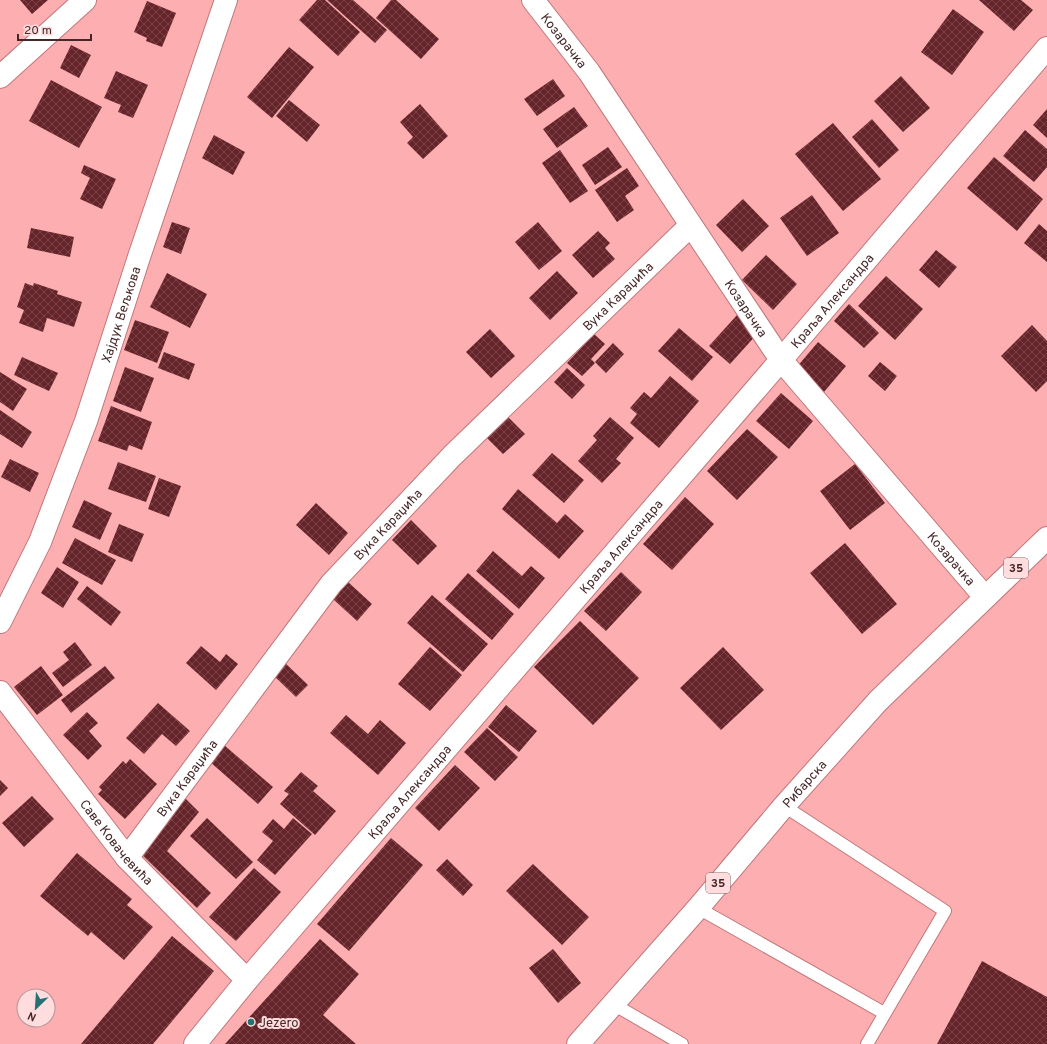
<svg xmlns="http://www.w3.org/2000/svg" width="1047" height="1044" font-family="Overpass,sans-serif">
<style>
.building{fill:url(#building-cross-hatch)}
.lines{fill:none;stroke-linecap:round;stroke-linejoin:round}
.lane-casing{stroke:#c2777a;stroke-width:14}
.street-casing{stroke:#c2777a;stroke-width:24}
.primary-casing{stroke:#c2777a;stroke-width:24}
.lane{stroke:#fff;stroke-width:12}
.street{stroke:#fff;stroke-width:22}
.primary{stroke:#fff;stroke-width:22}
.poi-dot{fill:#267173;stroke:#ffddde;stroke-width:1.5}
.labels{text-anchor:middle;stroke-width:4;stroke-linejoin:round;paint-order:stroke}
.shield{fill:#ffddde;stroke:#7e5e5f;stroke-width:1}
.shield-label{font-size:12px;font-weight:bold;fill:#462728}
.street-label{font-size:13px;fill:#462728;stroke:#ffddde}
.poi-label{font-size:13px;fill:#462728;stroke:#ffddde;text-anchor:start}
</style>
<defs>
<pattern id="building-cross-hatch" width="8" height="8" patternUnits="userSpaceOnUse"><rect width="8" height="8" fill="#65242a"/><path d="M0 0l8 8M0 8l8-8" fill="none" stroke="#794348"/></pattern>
</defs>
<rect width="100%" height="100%" fill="#fdaeb0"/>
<path class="building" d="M20 0H48L32 14Z
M317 0H325L360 32 338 56 299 20Z
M327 0H353L387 30 375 43Z
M391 0H396L439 39 421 59 376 18Z
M979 0H1021L1033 10 1014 31Z
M147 1 176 13 162 47 146 41 147 38 134 32Z
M953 9 984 32 952 75 921 52Z
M71 45 91 55 79 78 60 68Z
M289 47 314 67 272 118 247 97Z
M116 71 148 85 133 118 118 112 121 105 104 98Z
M901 76 930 108 903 132 874 101Z
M553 79 565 96 537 116 524 99Z
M51 80 102 107 79 148 29 121Z
M289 100 320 125 307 142 276 116Z
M420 104 448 136 423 159 407 143 413 137 400 122Z
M574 107 588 126 557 148 543 129Z
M1047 109V138L1033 125Z
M872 119 899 150 879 168 852 137Z
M833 123 881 179 843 211 795 154Z
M1025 130 1047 149V167L1034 182 1003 156Z
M214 135 245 152 233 175 202 158Z
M608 147 622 167 595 185 582 165Z
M560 150 588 191 570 203 542 163Z
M994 157 1043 199 1017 231 967 188Z
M84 165 116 179 102 209 80 199 90 178 81 173Z
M627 168 639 186 625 196 634 210 617 222 595 190Z
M812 195 839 233 807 256 780 218Z
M743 199 769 226 742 252 716 225Z
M172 222 190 228 181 254 163 247Z
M538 222 562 251 539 270 515 242Z
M1039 224 1047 231V262L1024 243Z
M31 228 74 237 70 257 27 248Z
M598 231 610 243 605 248 615 259 593 278 572 255Z
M936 250 957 267 939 288 919 270Z
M766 255 797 284 773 310 742 280Z
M557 271 578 293 550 320 529 298Z
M167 273 207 294 190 328 150 307Z
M886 276 923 309 895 340 858 306Z
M25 283 33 286 34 283 58 291 57 294 82 302 74 327 47 318 43 332 19 323 24 310 17 307Z
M849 304 879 333 864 348 834 321Z
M738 314 758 333 730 364 709 346Z
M135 320 169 332 157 363 124 350Z
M1032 325 1047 341V381L1036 392 1001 356Z
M679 328 713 357 692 381 658 351Z
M490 329 515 356 491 378 466 352Z
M594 334 605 344 591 359 595 363 582 376 567 363Z
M818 342 846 366 824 392 796 368Z
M613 343 624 354 606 373 595 362Z
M164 352 195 364 189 380 158 368Z
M22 357 58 373 49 391 14 375Z
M880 362 897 376 885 391 868 376Z
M125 367 154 378 141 412 113 401Z
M567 368 585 385 572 399 554 382Z
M0 372 27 389 13 411 0 402Z
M670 376 699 401 659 448 630 423 637 414 630 408 644 392 651 398Z
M781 393 813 421 789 449 756 421Z
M111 406 152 422 142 450 129 445 127 451 98 441Z
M0 410 32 432 22 448 0 434Z
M507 416 525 434 503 454 486 437Z
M610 417 634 438 616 459 621 463 602 483 578 461 597 440 593 436Z
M747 429 778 457 737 500 707 471Z
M552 453 584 480 564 503 532 475Z
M10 459 39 473 30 492 1 477Z
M118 462 156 476 146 502 108 489Z
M855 464 885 503 850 530 820 491Z
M159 478 181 486 169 517 148 509Z
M518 489 557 523 565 514 584 531 559 559 502 509Z
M685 497 714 524 672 570 643 544Z
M84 500 112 513 100 540 72 527Z
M316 503 348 533 329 555 296 525Z
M411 520 437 546 418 565 392 540Z
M119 524 144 534 132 562 108 552Z
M75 538 116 560 102 585 62 563Z
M845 543 897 604 862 634 810 573Z
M493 551 522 576 531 566 545 578 519 609 476 571Z
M57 567 79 582 63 608 41 593Z
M621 572 642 592 606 631 584 611Z
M468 573 514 614 492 640 445 599Z
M348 582 372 604 357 621 333 599Z
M87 586 121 612 111 626 77 599Z
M432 595 488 644 463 672 407 623Z
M580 621 639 678 593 725 534 667Z
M75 642 92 665 63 687 52 673 69 660 63 652Z
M201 646 220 662 226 654 238 664 216 690 186 663Z
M430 647 462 675 430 711 398 684Z
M723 647 764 690 721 730 680 688Z
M283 661 308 685 296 697 271 673Z
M41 666 63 695 37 715 14 687Z
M105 666 115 678 71 713 61 700Z
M158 703 190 731 176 746 162 734 144 754 126 738Z
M506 705 537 731 519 752 488 727Z
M87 712 98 723 89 731 102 746 88 760 63 735Z
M346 715 368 734 380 720 406 743 378 775 330 733Z
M487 728 518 757 495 781 464 752Z
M224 745 273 787 258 804 209 761Z
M130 759 157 784 125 819 98 794 102 790 99 787 123 761 126 764Z
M455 765 480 788 439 831 415 808Z
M301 772 318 786 313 791 336 811 315 835 280 804 289 794 284 791Z
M0 780 8 788 0 796Z
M32 796 54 819 24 847 2 823Z
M185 798 199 812 167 851 211 893 197 908 140 853Z
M207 818 253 862 236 879 190 836Z
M293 818 312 834 275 875 257 860 273 841 262 832 273 819 284 829Z
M391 838 423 865 349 951 317 924Z
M77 853 132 899 127 905 153 927 124 960 91 932 88 936 40 896Z
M447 859 473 885 463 896 436 870Z
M533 864 589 917 562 945 506 891Z
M254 868 281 892 236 941 209 917Z
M172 936 214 971 153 1044H81Z
M320 939 359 974 323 1015 356 1044H225Z
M553 949 581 983 558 1003 529 968Z
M982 961 1047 997V1044H937Z"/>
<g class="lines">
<defs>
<path id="lane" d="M784 806 945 911 867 1044
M698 908 884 1013
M613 1004 682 1044"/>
<g id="street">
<path id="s1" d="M533 0 589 72 781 360 985 597"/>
<path d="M0 77 85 0"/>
<path id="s2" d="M0 622 40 542 86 421 139 257 226 0"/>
<path id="s3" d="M0 692 127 858 247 980"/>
<path id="s4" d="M127 858 331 584 452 456 690 226"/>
<path id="s5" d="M195 1044 247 980 781 360 1047 48"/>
</g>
<g id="primary">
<path id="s6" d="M578 1044 698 908 784 806 878 701 1047 538"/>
</g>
</defs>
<use href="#lane" class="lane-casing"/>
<use href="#street" class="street-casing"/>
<use href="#primary" class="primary-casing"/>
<use href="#lane" class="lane"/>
<use href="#street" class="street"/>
<use href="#primary" class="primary"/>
</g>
<circle class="poi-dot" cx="251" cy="1022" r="4"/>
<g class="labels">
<g class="shield">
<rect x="1004" y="558" width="24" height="20" rx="3"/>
<rect x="706" y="873" width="24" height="20" rx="3"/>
</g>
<g class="shield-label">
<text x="1016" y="572">35</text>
<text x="718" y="887">35</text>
</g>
<g class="street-label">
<text dy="5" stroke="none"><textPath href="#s1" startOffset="51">Козарачка</textPath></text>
<text dy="5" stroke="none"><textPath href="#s4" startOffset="748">Вука Караџића</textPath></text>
<text dy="5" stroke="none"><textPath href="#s5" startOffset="979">Краља Александра</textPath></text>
<text dy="5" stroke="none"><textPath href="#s1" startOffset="375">Козарачка</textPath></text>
<text dy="5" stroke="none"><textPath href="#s2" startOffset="331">Хајдук Вељкова</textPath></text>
<text dy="5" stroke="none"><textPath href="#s4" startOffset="424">Вука Караџића</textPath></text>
<text dy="5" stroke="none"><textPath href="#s5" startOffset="655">Краља Александра</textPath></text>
<text dy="5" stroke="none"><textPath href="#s1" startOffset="699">Козарачка</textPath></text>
<text dy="5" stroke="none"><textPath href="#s4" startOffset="100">Вука Караџића</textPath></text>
<text dy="5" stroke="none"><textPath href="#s6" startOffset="345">Рибарска</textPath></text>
<text dy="5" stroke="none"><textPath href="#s5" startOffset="331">Краља Александра</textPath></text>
<text dy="5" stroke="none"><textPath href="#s3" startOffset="190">Саве Ковачевића</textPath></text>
</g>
<g class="poi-label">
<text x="259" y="1027">Jezero</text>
</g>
</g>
<g transform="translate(36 1008) rotate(205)"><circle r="19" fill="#ffddde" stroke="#b59495"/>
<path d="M0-3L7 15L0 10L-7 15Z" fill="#267173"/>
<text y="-6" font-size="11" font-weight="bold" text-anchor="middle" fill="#462728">N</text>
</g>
<path d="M18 34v6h73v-6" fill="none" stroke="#462728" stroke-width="2"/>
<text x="24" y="34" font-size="12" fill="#462728" stroke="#ffddde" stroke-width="3" paint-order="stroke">20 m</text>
</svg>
